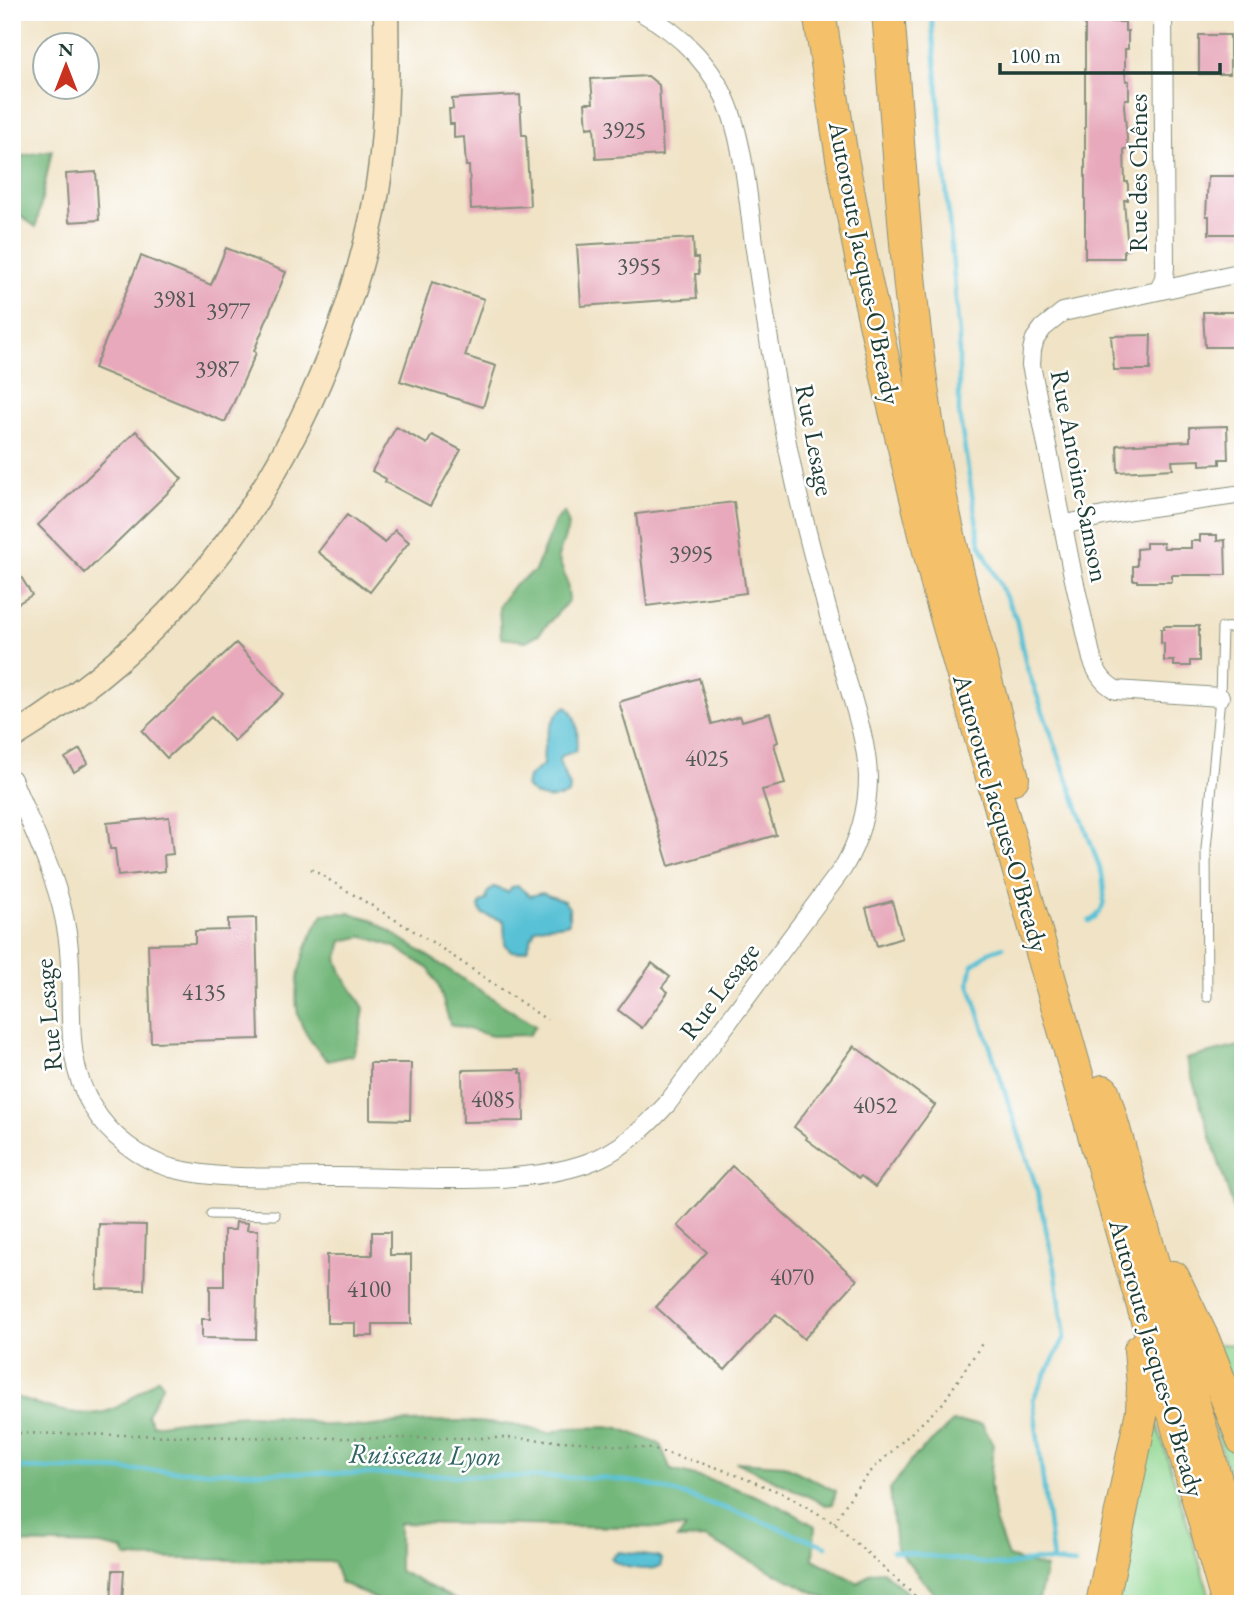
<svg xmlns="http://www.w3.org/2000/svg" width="1255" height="1616" font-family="'EB Garamond',serif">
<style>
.green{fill:#8fd690;stroke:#578a62;stroke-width:2}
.forest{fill:#73b77a;stroke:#497a57;stroke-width:2}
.water{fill:#59c1d5;stroke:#3c7f84;stroke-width:2}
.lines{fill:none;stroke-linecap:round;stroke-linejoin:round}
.stream{stroke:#59c1d5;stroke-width:4.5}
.building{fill:#e7a9bb}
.lane-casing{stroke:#88907d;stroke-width:11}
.street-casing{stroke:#88907d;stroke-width:20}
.secondary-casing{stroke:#88907d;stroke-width:27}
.highway-casing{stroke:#88907d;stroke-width:34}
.path{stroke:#88907d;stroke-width:2.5;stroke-dasharray:2 5;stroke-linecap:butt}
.lane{stroke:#fff;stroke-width:9}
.street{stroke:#fff;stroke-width:18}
.secondary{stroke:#fbe6c3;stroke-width:24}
.highway{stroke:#f4c16a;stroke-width:32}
.labels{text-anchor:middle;stroke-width:5;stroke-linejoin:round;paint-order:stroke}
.number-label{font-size:23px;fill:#515856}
.street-label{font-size:26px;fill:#1f3d34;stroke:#fff}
.water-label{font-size:28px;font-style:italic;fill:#306564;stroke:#fff}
</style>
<rect width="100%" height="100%" fill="#fff"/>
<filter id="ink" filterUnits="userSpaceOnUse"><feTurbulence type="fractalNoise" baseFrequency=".0143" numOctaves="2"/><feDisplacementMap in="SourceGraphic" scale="14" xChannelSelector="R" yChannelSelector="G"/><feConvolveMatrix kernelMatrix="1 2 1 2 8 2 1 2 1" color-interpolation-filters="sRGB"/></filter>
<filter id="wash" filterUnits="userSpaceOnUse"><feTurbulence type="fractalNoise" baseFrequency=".00686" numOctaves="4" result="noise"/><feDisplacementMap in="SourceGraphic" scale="28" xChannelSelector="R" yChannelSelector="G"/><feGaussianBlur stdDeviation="1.57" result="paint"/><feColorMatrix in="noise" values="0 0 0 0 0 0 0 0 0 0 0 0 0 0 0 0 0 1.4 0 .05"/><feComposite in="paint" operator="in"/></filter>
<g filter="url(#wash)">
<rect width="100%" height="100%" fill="#f0e3c6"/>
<path class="green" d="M1175 1300 1243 1458V1520Z
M1214 1344 1243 1345V1413Z
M1151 1404 1212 1604H1110Z"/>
<path class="forest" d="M52 150 36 227 12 210V158Z
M564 512 569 525 558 557 567 582 569 600 539 634 526 641 501 638 499 606 514 585 535 571 555 521Z
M349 913 371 919 535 1026 529 1035 492 1036 450 1024 439 987 429 969 395 947 364 936 342 941 337 959 343 975 364 1008 360 1033 353 1055 328 1061C316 1049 303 1032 298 1015 291 983 306 940 323 914Z
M1243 1045V1259L1232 1204 1186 1059Z
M158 1378 163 1384 147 1415 153 1425 193 1419 247 1415 287 1417 325 1425 365 1427 406 1422 462 1421 514 1425 550 1433 566 1428 616 1427 660 1444 671 1470C719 1481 773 1499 815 1526L813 1559 858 1583 871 1572 883 1571 919 1604H837L705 1538 677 1539 686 1528 399 1523V1571L464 1604H386L340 1582 333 1562 127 1558 123 1550 100 1545 12 1543V1396C38 1405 87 1422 113 1409 129 1402 144 1388 158 1378Z
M953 1422 982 1424 993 1444 990 1485 995 1521 1008 1557 1046 1568 1038 1604H942L896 1547 890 1490 911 1460Z
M736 1462 784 1465 836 1491 833 1504 826 1505Z"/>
<path class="water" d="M566 706C578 717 579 736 576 751L561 756 559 761 570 787 569 794C552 801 539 801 526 787L528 777 544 764C541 746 551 715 566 706Z
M518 886 530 896 542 893 564 901 569 908V923C557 927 545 923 535 929L527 949 519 952 511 951 505 944 504 921 482 914 479 907 481 902 486 900 487 893 494 887 508 892 512 887Z
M619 1552 657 1557 662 1560 660 1567C646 1571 620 1569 611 1558Z"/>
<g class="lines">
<path class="stream" d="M931 12 959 335V413L980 544 1016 618 1026 665 1102 874C1105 893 1108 912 1089 921
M1003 947 989 952 972 966 969 983 1036 1186 1055 1268 1065 1337 1033 1399 1053 1561
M12 1468 599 1478 642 1483 684 1495 748 1516 826 1546
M892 1551 1005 1566 1033 1560 1075 1564"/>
</g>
<g id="blocks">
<path class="building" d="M1085 22H1125V31H1128V49H1125V72L1126 81H1129V99H1125L1124 106 1128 149H1124L1125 182H1128V200H1124L1128 250H1124V258H1085Z
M1199 35H1230V74H1199Z
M648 76 659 85 663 155 596 159 594 127 587 128 585 103H593L591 79Z
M520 95 522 135H526L530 206 471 209 469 166H466L464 137 454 138V124H450L449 109H453L452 99Z
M96 172 99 220 69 222 66 174Z
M1208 176H1243V234H1209V216H1206Z
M693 238 694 258H698L699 274H695L697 298 581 306 577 245Z
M226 248 286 272 254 351 256 353 225 422 94 368 141 256 211 285Z
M432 282 484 299 465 356 496 366 483 407 400 381Z
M1203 312H1243L1242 347H1205Z
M1151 335 1150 370H1114L1111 336Z
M1227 426 1228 459H1220V464L1200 465V460L1172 461 1173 469 1118 472 1117 445 1190 441V427Z
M396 427 427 444 432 435 461 450 430 506 385 482 386 479 372 471Z
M136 431 182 479 85 573 38 525Z
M734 502 746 593 647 606 636 514Z
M347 515 385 543 395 530 409 542 370 592 318 552Z
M1200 535H1217V541L1225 540 1226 575H1172V582H1137V580H1133V566H1137V549L1146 548V543H1163L1164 548H1191V541H1200Z
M12 562 32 595 12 607Z
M1164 626H1199V661H1190V666H1174V661H1164V643H1161V629H1164Z
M236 643 284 694 234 741 211 717 167 758 142 731Z
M699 678 712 724 740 716 742 721 770 713 778 742 774 744 785 784 762 790 776 835 669 866 619 702Z
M80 749 88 763 74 772 65 758Z
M169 817 173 854 164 855 165 871 118 876 115 849H110L107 823Z
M892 901 902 938 877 946 866 908Z
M256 918 259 1039 151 1042 148 944 195 943V931L228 930V919Z
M652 963 670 977 662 987 668 992 642 1028 618 1010Z
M854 1046 935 1105 875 1187 861 1176 859 1178 806 1139 807 1137 794 1127Z
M370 1063H411L410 1120 370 1119Z
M520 1069V1073H523L524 1121 463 1122 462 1070Z
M732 1166 857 1280 804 1339 776 1314 725 1370 656 1307 707 1252 678 1226Z
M236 1222 248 1223 247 1230H258L256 1339 202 1338V1319H210V1286H224V1230H235Z
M99 1224 146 1225 144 1290 97 1289Z
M372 1232H390V1255H411V1324H373V1336H355V1323H327V1255H372Z
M113 1570H124L122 1604H111Z"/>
</g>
</g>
<g filter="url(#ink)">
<use href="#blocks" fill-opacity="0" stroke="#88907d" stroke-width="2"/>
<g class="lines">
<defs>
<path id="lane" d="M1207 997 1206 849 1220 697 1222 628 1243 627
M211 1214 275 1215"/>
<path id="street" d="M1159 290 1164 278 1165 267 1163 12
M1062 525 1131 510 1243 494
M1220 697 1116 690C1102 682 1097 673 1092 659L1072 571 1031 365 1032 350 1035 339 1043 328 1063 312 1243 272
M12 779C32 829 59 879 67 933 77 992 59 1054 93 1108 110 1136 140 1159 171 1168 225 1182 285 1176 340 1177 412 1177 521 1187 587 1163 619 1152 645 1128 667 1104L843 868C859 841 868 809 868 777 867 739 852 700 842 663 824 597 805 531 791 463 776 390 765 317 754 243 748 200 745 155 731 113 716 69 682 34 641 12"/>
<path id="secondary" d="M12 737C171 641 274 507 338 334 357 281 373 227 380 171 387 118 387 65 386 12"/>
<path id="highway" d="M819 12 842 158 864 273 890 390 938 588 1228 1604
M888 12C900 154 906 298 930 439 949 554 982 666 1013 778
M1103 1091 1243 1573
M1173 1277 1204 1341 1243 1440
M1102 1604 1142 1411 1143 1386 1140 1350"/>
</defs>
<use href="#lane" class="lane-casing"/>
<use href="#street" class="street-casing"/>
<use href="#secondary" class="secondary-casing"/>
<use href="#highway" class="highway-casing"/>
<path class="path" d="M311 869 432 942 547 1020
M12 1433 293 1438H508L580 1442 652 1449 718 1468 787 1495 834 1523 924 1604
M834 1523 854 1491 874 1468 943 1403 983 1342"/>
<use href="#lane" class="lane"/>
<use href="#street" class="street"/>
<use href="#secondary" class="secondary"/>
<use href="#highway" class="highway"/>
</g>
</g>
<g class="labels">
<g class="number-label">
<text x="624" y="138">3925</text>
<text x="639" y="274">3955</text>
<text x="175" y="307">3981</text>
<text x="228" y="319">3977</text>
<text x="217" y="377">3987</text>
<text x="691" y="562">3995</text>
<text x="707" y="766">4025</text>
<text x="204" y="1000">4135</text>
<text x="493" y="1107">4085</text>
<text x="875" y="1113">4052</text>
<text x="792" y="1285">4070</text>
<text x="369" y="1297">4100</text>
</g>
<g class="street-label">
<text transform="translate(1138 173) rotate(-90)" y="9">Rue des Chênes</text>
<text transform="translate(865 263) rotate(79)" y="9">Autoroute Jacques-O'Bready</text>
<text transform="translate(815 440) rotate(79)" y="9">Rue Lesage</text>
<text transform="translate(1080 476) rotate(79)" y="9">Rue Antoine-Samson</text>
<text transform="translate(1001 813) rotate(74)" y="9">Autoroute Jacques-O'Bready</text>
<text transform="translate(719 991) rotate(-53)" y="9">Rue Lesage</text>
<text transform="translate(48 1015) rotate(-95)" y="9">Rue Lesage</text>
<text transform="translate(1157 1358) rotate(74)" y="9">Autoroute Jacques-O'Bready</text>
</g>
<g class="water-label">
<text transform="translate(425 1454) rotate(1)" y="10">Ruisseau Lyon</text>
</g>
</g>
<rect width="1255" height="1616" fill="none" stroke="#fff" stroke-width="42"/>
<g transform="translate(66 66)"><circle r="33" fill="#ffffff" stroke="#a5b1ae" stroke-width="2"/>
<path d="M0-5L12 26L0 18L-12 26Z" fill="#c8321e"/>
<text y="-10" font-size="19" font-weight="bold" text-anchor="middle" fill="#1f3d34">N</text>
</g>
<path d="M1000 63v10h220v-10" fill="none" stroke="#1f3d34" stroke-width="3.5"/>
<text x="1010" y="63" font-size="21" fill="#1f3d34" stroke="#ffffff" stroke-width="5" paint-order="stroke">100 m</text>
</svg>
